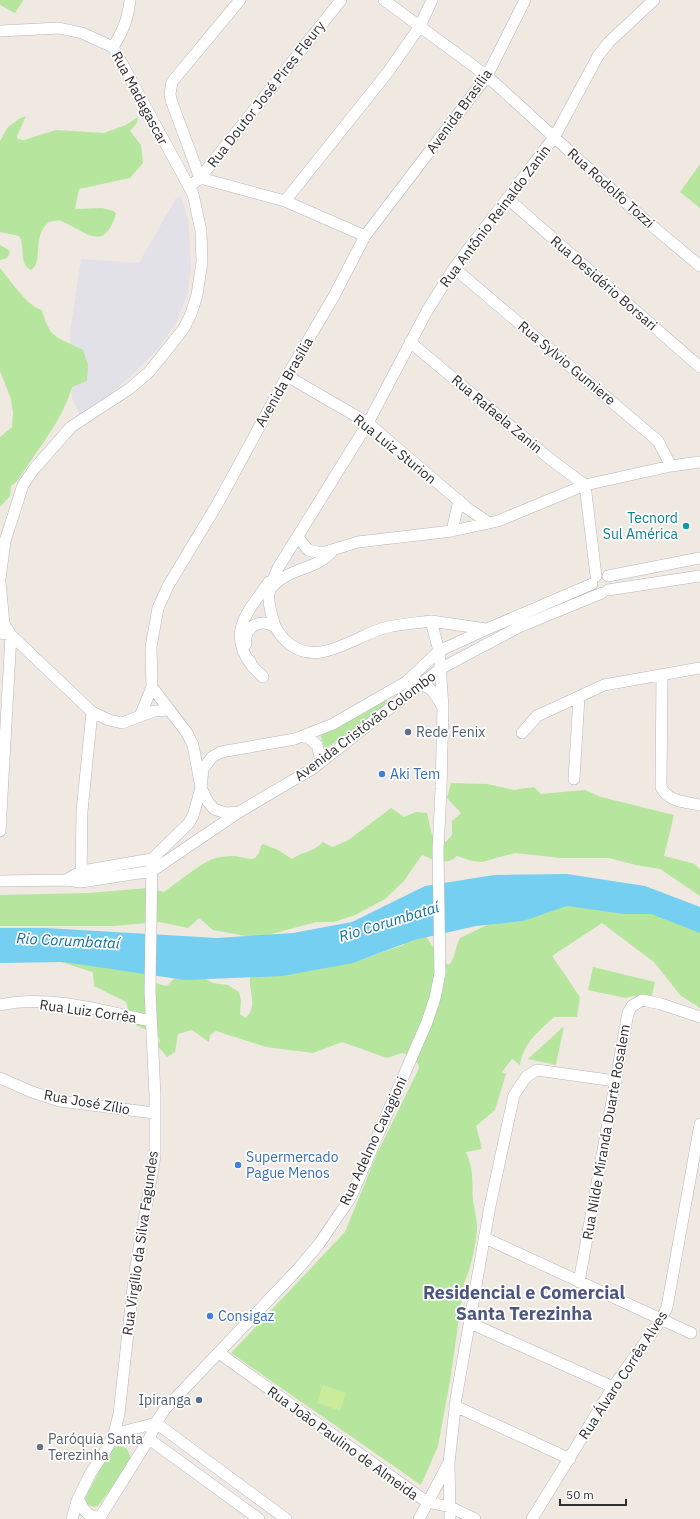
<svg xmlns="http://www.w3.org/2000/svg" width="700" height="1519" font-family="'IBM Plex Sans',sans-serif">
<style>
.industrial{fill:#e3e1e8}
.green{fill:#b6e59e}
.pitch{fill:#c9ec9a}
.water{fill:#75cff0}
.lines{fill:none;stroke-linecap:round;stroke-linejoin:round}
.minor-casing{stroke:#b4b7c1;stroke-width:12}
.minor{stroke:#fff;stroke-width:11}
.culture-dot{fill:#0f9aa8;stroke:#fff;stroke-width:1.5}
.service-dot{fill:#5c6f8a;stroke:#fff;stroke-width:1.5}
.shop-dot{fill:#3f7fe0;stroke:#fff;stroke-width:1.5}
.worship-dot{fill:#6b7280;stroke:#fff;stroke-width:1.5}
.labels{text-anchor:middle;stroke-width:3.5;stroke-linejoin:round;paint-order:stroke}
.street-label{font-size:14px;fill:#2e2e2e;stroke:#fff}
.culture-label{font-size:14px;fill:#0d838f;stroke:#fff;text-anchor:end}
.service-label{font-size:14px;fill:#4e5e75;stroke:#fff;text-anchor:start}
.shop-label{font-size:14px;fill:#366cbe;stroke:#fff;text-anchor:start}
.worship-label{font-size:14px;fill:#5b616d;stroke:#fff;text-anchor:start}
.water-label{font-size:15px;font-style:italic;fill:#0d6fa3;stroke:#fff}
.district-label{font-size:18px;font-weight:bold;fill:#4d5680;stroke:#fff}
</style>
<rect width="100%" height="100%" fill="#efe9e1"/>
<path class="industrial" d="M181 197 188 217 191 266 188 292 177 321 160 347 133 374 104 400 80 415 72 398 70 333 81 259 139 263 176 198Z"/>
<path class="green" d="M0 0H23V1L15 13 0 5Z
M26 116 17 136 18 139 24 140 56 130 104 133 126 125 138 117 137 123 130 131 141 145 143 163 130 178 79 189 75 209 102 208 114 211 116 214C103 255 85 230 61 221 58 220 53 221 49 222 31 237 44 262 31 270 18 264 26 247 19 236L0 232V141L8 127 19 119Z
M700 164V208L680 192Z
M0 245 9 250 10 253 7 258 0 260Z
M0 268C9 279 28 307 42 310 50 340 58 337 83 350L88 365 87 381 72 387C63 418 44 441 26 468 20 476 20 480 11 486L10 496 0 507V437L12 427 13 413 11 399 0 371Z
M387 699 386 704 364 722 325 749 320 734 365 713Z
M451 783 487 784 514 790 534 787 541 794 585 790 601 797 674 815 664 856 695 864 700 870V896L660 869 636 865 609 858H561L515 853 482 862 472 861 457 856C445 867 435 860 422 855L404 881 385 899 355 915 334 922H316L257 938 213 930 199 918 188 928 160 922 114 926H0V895L89 893 148 888 164 892C175 884 203 862 213 859 218 857 227 856 232 856 247 856 256 867 261 846L263 844 278 850 292 859C303 851 313 853 323 842L332 847 347 841 391 808 404 817 416 812 427 813 432 835 446 842 452 835V821L461 813 447 798Z
M628 901 700 918V1008L680 995 654 962 602 923 552 956 580 997 577 1017H554C538 1032 524 1042 520 1065L512 1059 502 1072 506 1074 495 1110 476 1126 482 1149 466 1152C474 1171 472 1180 473 1200 474 1209 477 1218 477 1227 477 1241 470 1272 464 1283L450 1381 438 1446 421 1485 231 1353 345 1232 376 1156 419 1068 418 1064 410 1055 402 1053 387 1058 342 1042 313 1053 266 1047 216 1031 210 1035 209 1042 192 1030 178 1034 175 1052 167 1057 157 1045 160 1041 158 1035 129 1022 113 1021 102 1015 129 1012 126 1002 94 986 93 972 25 951 140 969C148 979 154 984 167 986L176 977H203L213 983 228 985 239 992 241 1001 240 1014 245 1018C259 1008 248 990 250 976L355 962 403 945 419 925 441 960 449 965C456 957 455 947 460 938L506 916 567 906Z
M593 967 655 982 651 998 633 996 626 998 588 990Z
M564 1026 556 1065 528 1059Z
M118 1446 126 1448 130 1455V1463L98 1506 93 1507 87 1504 85 1498 111 1449Z"/>
<path class="pitch" d="M323 1385 346 1393 340 1411 317 1403Z"/>
<path class="water" d="M567 874 645 886 700 907V933L651 914H624L567 906 523 921 476 926 414 940 353 963 282 976 185 980 64 962 0 963V928H46L217 938 293 933 352 922 425 886 494 875Z"/>
<g class="lines">
<defs>
<path id="minor" d="M384 0 487 76 645 220 700 266
M0 31 59 28 82 33 113 47 193 194 201 231 202 262 197 295 191 314 184 328 162 356 148 373 129 389 71 427 34 469 23 485 15 510 5 541 0 579
M113 47C123 31 128 19 130 0
M200 178 171 100 170 94 172 82 240 0
M200 178 285 201 365 236
M189 187 200 178 341 0
M508 199 700 367
M285 201 388 72 420 26 432 0
M454 268 658 441 671 466
M410 342 550 459 585 485
M287 376 368 423 467 508 489 523
M585 485 596 576
M452 531 459 500
M298 537 308 550 322 553 358 542 452 531 498 521 585 485 671 466 700 462
M608 576 700 558
M0 582 4 624 11 635 0 831
M272 587C290 567 315 570 331 553
M608 590 700 576
M431 621 486 629
M0 633 11 635 92 712 109 720 122 723 154 711 170 710
M246 644C244 627 260 617 275 627
M250 661 252 666 263 677
M252 666C226 632 248 612 269 582
M662 675 661 787C668 802 686 802 700 805
M416 685C431 684 435 694 442 706
M140 716 152 687
M522 733 537 716 604 685 700 668
M305 735 317 745 321 761
M574 779 579 697
M239 812 226 813 214 809 208 802 201 788 193 745 187 733 152 687 151 647 158 608 168 586 218 503 287 376 334 296 365 236 487 76 525 0
M81 878 82 811 92 712
M66 880 82 871 152 859 188 824 193 816 201 788 203 769 212 757 221 752 295 739 333 724 406 682 439 651 487 629 592 584
M0 881 66 880 81 882 152 871 239 812 312 769 440 669 519 627 602 593
M0 1005C49 994 103 1011 151 1021
M0 1078 32 1092 60 1101 154 1113
M485 1238 691 1333
M579 1282 628 1013 632 1006 642 1000 661 1004 700 1017
M470 1323 613 1387
M219 1353 427 1502 450 1507 475 1519
M455 1406 570 1459
M156 1423 286 1519
M114 1434 156 1423
M149 1439 259 1519
M78 1498C83 1509 87 1518 100 1517
M72 1519 77 1501 90 1474 106 1450 114 1434 119 1414 134 1278 155 1156V1096L150 991 152 859
M99 1519 149 1439 156 1423 165 1409 298 1269 319 1244 334 1222 351 1197 427 1022 435 998 440 973 438 851 441 789 443 707 439 651 431 621C417 623 402 624 388 627 356 634 317 671 286 641 281 636 276 630 274 623 266 597 267 593 278 568L368 423 427 311 454 268 555 136 598 56 609 42 654 0
M419 1519 448 1464
M450 1519 449 1463 456 1399 490 1206 514 1095 526 1077 537 1070 615 1081
M532 1519 613 1387 661 1320 667 1307 700 1124"/>
</defs>
<use href="#minor" class="minor-casing"/>
<use href="#minor" class="minor"/>
</g>
<circle class="culture-dot" cx="686" cy="526" r="4"/>
<g class="service-dot">
<circle cx="408" cy="732" r="4"/>
<circle cx="199" cy="1400" r="4"/>
</g>
<g class="shop-dot">
<circle cx="382" cy="774" r="4"/>
<circle cx="238" cy="1165" r="4"/>
<circle cx="210" cy="1316" r="4"/>
</g>
<circle class="worship-dot" cx="40" cy="1447" r="4"/>
<g class="labels">
<g class="street-label">
<text transform="translate(266 94) rotate(-52)" y="5">Rua Doutor José Pires Fleury</text>
<text transform="translate(140 98) rotate(62)" y="5">Rua Madagascar</text>
<text transform="translate(459 111) rotate(-54)" y="5">Avenida Brasília</text>
<text transform="translate(611 188) rotate(42)" y="5">Rua Rodolfo Tozzi</text>
<text transform="translate(495 216) rotate(-53)" y="5">Rua Antônio Reinaldo Zanin</text>
<text transform="translate(604 283) rotate(41)" y="5">Rua Desidério Borsari</text>
<text transform="translate(567 363) rotate(40)" y="5">Rua Sylvio Gumiere</text>
<text transform="translate(284 382) rotate(-60)" y="5">Avenida Brasília</text>
<text transform="translate(497 414) rotate(40)" y="5">Rua Rafaela Zanin</text>
<text transform="translate(395 449) rotate(39)" y="5">Rua Luiz Sturion</text>
<text transform="translate(365 726) rotate(-37)" y="5">Avenida Cristóvão Colombo</text>
<text transform="translate(88 1011) rotate(8)" y="5">Rua Luiz Corrêa</text>
<text transform="translate(87 1102) rotate(10)" y="5">Rua José Zílio</text>
<text transform="translate(606 1132) rotate(-80)" y="5">Rua Nilde Miranda Duarte Rosalem</text>
<text transform="translate(373 1141) rotate(-65)" y="5">Rua Adelmo Cavagioni</text>
<text transform="translate(140 1243) rotate(-82)" y="5">Rua Virgílio da Silva Fagundes</text>
<text transform="translate(623 1375) rotate(-57)" y="5">Rua Álvaro Corrêa Alves</text>
<text transform="translate(343 1443) rotate(36)" y="5">Rua João Paulino de Almeida</text>
</g>
<g class="culture-label">
<text x="678" y="523">Tecnord<tspan x="678" dy="16">Sul América</tspan></text>
</g>
<g class="service-label">
<text x="416" y="737">Rede Fenix</text>
<text x="191" y="1405" text-anchor="end">Ipiranga</text>
</g>
<g class="shop-label">
<text x="390" y="779">Aki Tem</text>
<text x="246" y="1162">Supermercado<tspan x="246" dy="16">Pague Menos</tspan></text>
<text x="218" y="1321">Consigaz</text>
</g>
<g class="worship-label">
<text x="48" y="1444">Paróquia Santa<tspan x="48" dy="16">Terezinha</tspan></text>
</g>
<g class="water-label">
<text transform="translate(389 922) rotate(-17)" y="5">Rio Corumbataí</text>
<text transform="translate(68 941) rotate(3)" y="5">Rio Corumbataí</text>
</g>
<g class="district-label">
<text x="524" y="1299">Residencial e Comercial<tspan x="524" dy="21">Santa Terezinha</tspan></text>
</g>
</g>
<path d="M560 1499v6h66v-6" fill="none" stroke="#2e2e2e" stroke-width="2"/>
<text x="566" y="1499" font-size="12" fill="#2e2e2e" stroke="#ffffff" stroke-width="3" paint-order="stroke">50 m</text>
</svg>
